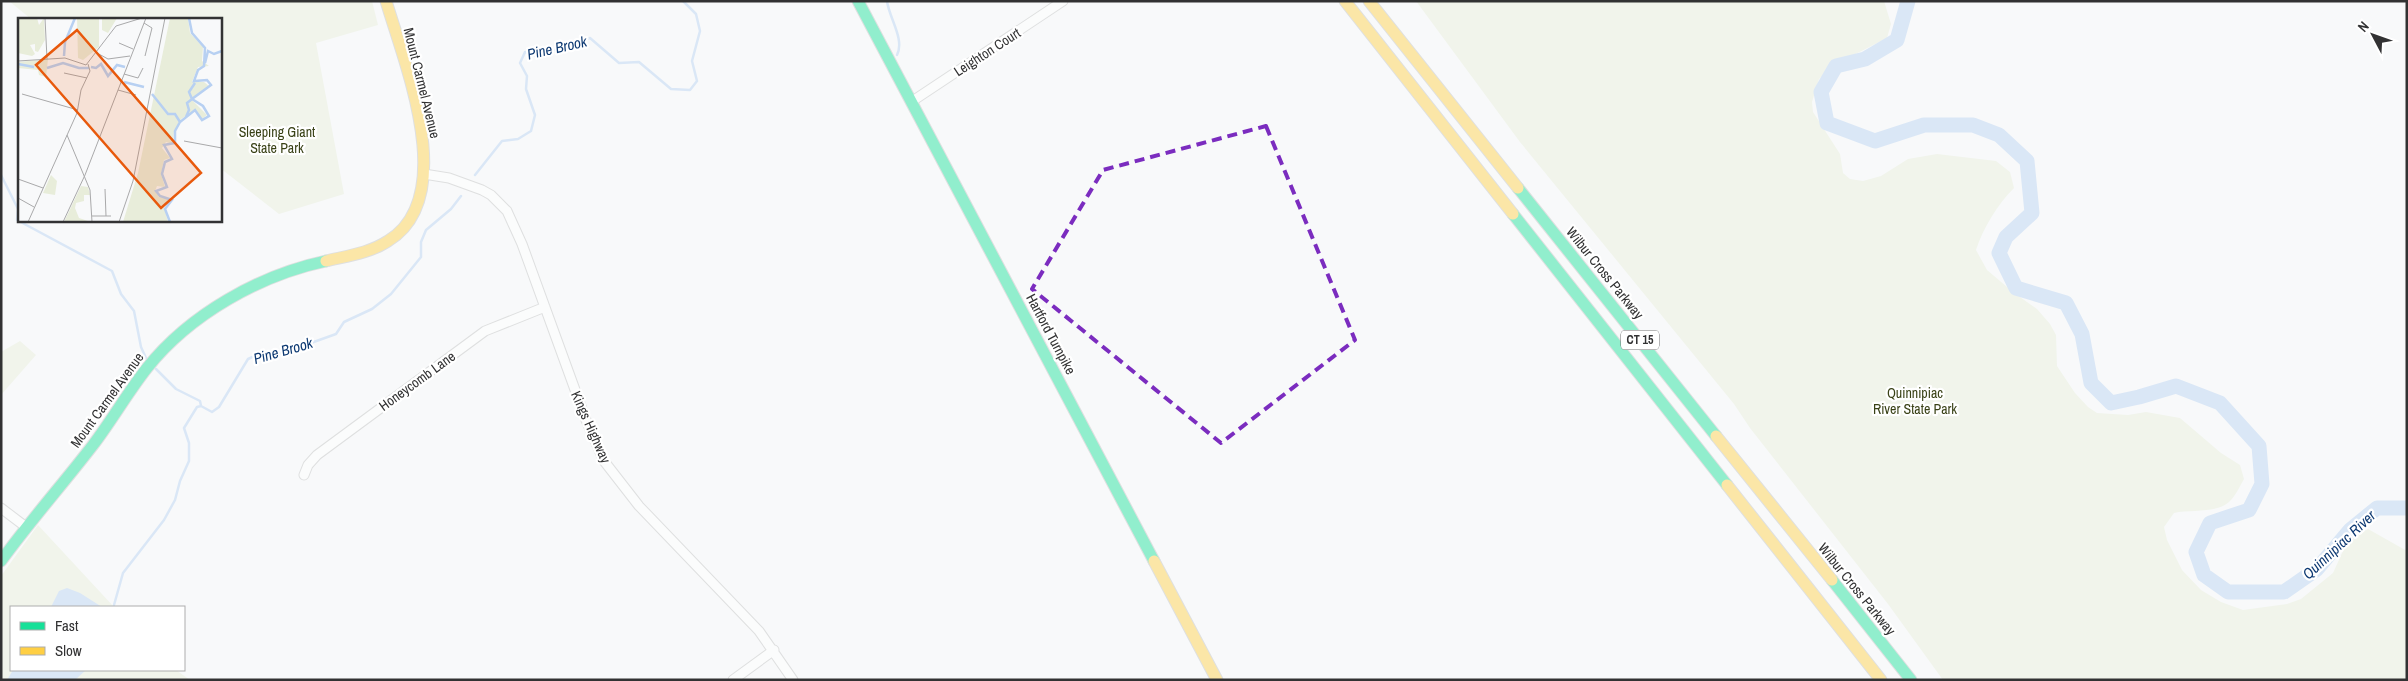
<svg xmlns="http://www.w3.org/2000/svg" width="2408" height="681" font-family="'Archivo Narrow',sans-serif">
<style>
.green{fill:#e8edda}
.water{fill:#b7d0f2}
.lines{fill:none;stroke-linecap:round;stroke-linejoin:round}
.stream{stroke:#b7d0f2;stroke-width:2.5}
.river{stroke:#b7d0f2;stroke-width:15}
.street-casing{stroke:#c0c0c1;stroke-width:11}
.fast-casing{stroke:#c0c0c1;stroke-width:13}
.slow-casing{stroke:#c0c0c1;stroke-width:13}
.street{stroke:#fefefe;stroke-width:9}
.fast{stroke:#16e098;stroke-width:11}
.slow{stroke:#ffcf43;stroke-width:11}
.marked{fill:none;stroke:#7b2cbf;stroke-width:4;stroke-dasharray:10 6;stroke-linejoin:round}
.labels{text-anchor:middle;stroke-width:4.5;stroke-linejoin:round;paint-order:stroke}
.shield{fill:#fff;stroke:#707070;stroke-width:1}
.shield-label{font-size:12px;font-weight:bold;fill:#323233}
.street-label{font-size:14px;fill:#323233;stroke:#fff}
.park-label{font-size:14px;fill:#394116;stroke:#fff}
.water-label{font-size:15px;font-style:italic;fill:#0d3972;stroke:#fff}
.inset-river{fill:none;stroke:#b7d0f2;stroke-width:2.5}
.inset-road{fill:none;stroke:#a9a9aa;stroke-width:1}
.view{fill:#e8590c;fill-opacity:0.15;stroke:#e8590c;stroke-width:2.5}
.inset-edge{fill:none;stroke:#323233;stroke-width:2.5}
</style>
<rect width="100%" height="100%" fill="#f8f9fa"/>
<path class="green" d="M9 1H372L378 25 316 43 344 194 279 214 220 168V19H31Z
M1416 1H1884L1891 24 1887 38 1836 64 1819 79 1812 102 1813 112 1840 154 1843 173 1850 179 1863 181 1881 176 1908 159 1937 154 1996 161 2010 172 2014 188C1998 204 1983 228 1976 250L1987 270 2013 292 2037 309 2050 324 2056 335 2057 366 2075 393 2088 407 2097 413 2128 415 2146 412 2180 418 2221 453 2240 465 2244 479C2240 486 2235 497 2229 502 2215 514 2190 509 2174 513L2164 527 2167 540 2182 570 2201 590 2221 602 2243 610 2287 604 2301 599 2333 573 2348 540 2368 529 2407 551V680H1943L1888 604 1750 428 1734 404 1520 142Z
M20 341 36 355 1 395V352Z
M38 525 114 607H11V670H176L190 680H1V576Z"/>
<path class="water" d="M67 588 80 593 102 607H51L59 591Z
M13 670H86L75 680H7Z"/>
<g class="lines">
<path class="stream" d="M887 1C889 18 905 39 897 55
M1 175 18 209 17 220 112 271 121 294 134 311 141 347 146 358
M475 175 502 141 518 139 531 131 535 115 526 89 527 76 520 63 525 52 536 56 590 38 619 63 639 62 671 89 690 90 697 81 692 61 700 31 696 14 683 1
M156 369 176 389 200 401 201 406
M114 605 123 573 164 520 175 500 180 481 189 461V443L184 428 197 407 201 406 212 412 219 407 248 359 259 354 283 353 336 334 344 322 372 309 391 294 421 257V242L426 230 451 209 461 196"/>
<path class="river" d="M1908 1 1897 40 1865 59 1836 66 1821 92 1827 123 1875 141 1924 125H1973L1999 135 2027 161 2032 213 2006 237 1999 253 2016 288 2066 303 2082 334 2091 383 2111 403 2139 397 2176 386 2220 403 2259 446 2262 484 2249 510 2210 523 2196 552 2204 575 2228 592H2284L2317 569 2350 530 2377 508H2407"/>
<defs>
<path id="street" d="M911 102 1063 1
M424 174 449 178 482 190 491 195 507 211 522 244 586 420 604 461 639 506 759 631 793 680
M304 475 308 465 317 455 485 331 545 307
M1 508 26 527
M733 680 774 650"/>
<path id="fast" d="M858 1 1154 561
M1518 188 1716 436
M1513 214 1727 485
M1 561C30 521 63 484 93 445 112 420 128 392 147 368 190 314 260 275 326 261
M1832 580 1911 680"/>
<path id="slow" d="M1345 1 1513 214
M1369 1 1518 188
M326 261C347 256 370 253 388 241 460 197 404 62 386 1
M1716 436 1832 580
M1727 485 1881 680
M1154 561 1217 680"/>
</defs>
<use href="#street" class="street-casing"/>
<use href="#fast" class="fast-casing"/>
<use href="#slow" class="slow-casing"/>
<use href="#street" class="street"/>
<use href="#fast" class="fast"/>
<use href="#slow" class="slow"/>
</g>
<path d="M0 0H2408V681H0ZM1266 126 1355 340 1221 443 1032 289 1103 170Z" fill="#f8f9fa" fill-opacity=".55" fill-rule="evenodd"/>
<path class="marked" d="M1266 126 1355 340 1221 443 1032 289 1103 170Z"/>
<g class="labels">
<rect class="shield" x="1621" y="330.5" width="38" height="19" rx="4"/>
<g class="shield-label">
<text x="1640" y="344">CT 15</text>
</g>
<g class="street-label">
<text transform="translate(987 52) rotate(-33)" y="5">Leighton Court</text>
<text transform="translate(422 83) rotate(76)" y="5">Mount Carmel Avenue</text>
<text transform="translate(1605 273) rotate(51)" y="5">Wilbur Cross Parkway</text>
<text transform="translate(1051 334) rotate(62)" y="5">Hartford Turnpike</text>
<text transform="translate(417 381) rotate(-36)" y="5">Honeycomb Lane</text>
<text transform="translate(107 400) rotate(-54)" y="5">Mount Carmel Avenue</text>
<text transform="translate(591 427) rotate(66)" y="5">Kings Highway</text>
<text transform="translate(1857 589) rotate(51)" y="5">Wilbur Cross Parkway</text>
</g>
<g class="park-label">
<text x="277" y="137">Sleeping Giant<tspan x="277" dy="16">State Park</tspan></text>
<text x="1915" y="398">Quinnipiac<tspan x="1915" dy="16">River State Park</tspan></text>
</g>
<g class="water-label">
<text transform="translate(557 48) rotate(-13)" y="5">Pine Brook</text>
<text transform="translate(283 351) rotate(-16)" y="5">Pine Brook</text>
<text transform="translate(2339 545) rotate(-43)" y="5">Quinnipiac River</text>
</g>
</g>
<g transform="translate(18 18)">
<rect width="204" height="204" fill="#f8f9fa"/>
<path d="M0 0H19L21 7 26 0 27 22 20 34 17 33V26L12 27 17 36 14 38 0 35ZM59 0H81V29L65 42 60 40ZM84 0H99L90 15 84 12ZM152 0H170L172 15 185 29 184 43 191 48 180 49 174 64H186L191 68 173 81 189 97 184 101 178 92 163 101 156 113 155 126 148 124 144 130 152 140 146 142 143 156 147 169 139 168 137 173 141 179 150 180V185L146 188 150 204H105L120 155ZM30 41 28 59 21 57 20 52 0 50V44ZM33 157 39 163 37 177 25 175ZM63 168 70 169 72 177H66V183L58 185 57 190 61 200 73 204H46Z" fill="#e8edda"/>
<path class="inset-river" d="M46 38 47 24 57 0M187 45 190 33 196 36 204 33M0 46 16 49M73 49 78 50 83 46 90 58 99 47 107 49M29 50 45 45 61 50H71M106 64 126 69M134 76 150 96H157L162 104M168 99 171 92 169 85 174 81 171 74 177 65M152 204 147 191 154 182 142 178 138 173 149 169 144 156 147 144 154 141 146 127 157 125V113L162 104 177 92 184 102 191 98 185 88 174 81 193 67 189 62 176 63 180 52 186 48 187 30 174 15 171 0"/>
<path class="inset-road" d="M27 0 29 41M126 5 134 10 127 38M101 25 115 31M79 35 90 41 112 38M0 43 47 40 68 47 98 8 124 0M46 55 69 60M106 56 120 60 125 50M100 72 118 77M4 76 60 92M49 117 72 172 74 204M166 123 204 130M0 161 25 170M87 171 88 198M0 180 16 189M74 198H93M10 204 59 95 63 72 72 53 70 46M45 204 67 157 128 0M101 204 115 163 147 0"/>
<path class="view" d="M59 12 183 155 143 190 18 47Z"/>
<rect width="204" height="204" class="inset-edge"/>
</g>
<rect width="2408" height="681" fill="none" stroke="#323233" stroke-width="5"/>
<rect x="10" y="606" width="175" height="65" fill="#ffffff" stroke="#adadad"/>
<rect x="20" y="622" width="25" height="8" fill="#16e098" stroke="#adadad"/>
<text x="55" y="631" font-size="15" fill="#323233">Fast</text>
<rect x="20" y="647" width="25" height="8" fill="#ffcf43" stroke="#adadad"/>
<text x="55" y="656" font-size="15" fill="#323233">Slow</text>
<g transform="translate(2373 35) rotate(311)" stroke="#ffffff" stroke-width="4" paint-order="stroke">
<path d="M0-4L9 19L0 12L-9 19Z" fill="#323233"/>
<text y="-8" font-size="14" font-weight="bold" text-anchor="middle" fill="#323233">N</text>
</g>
</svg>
